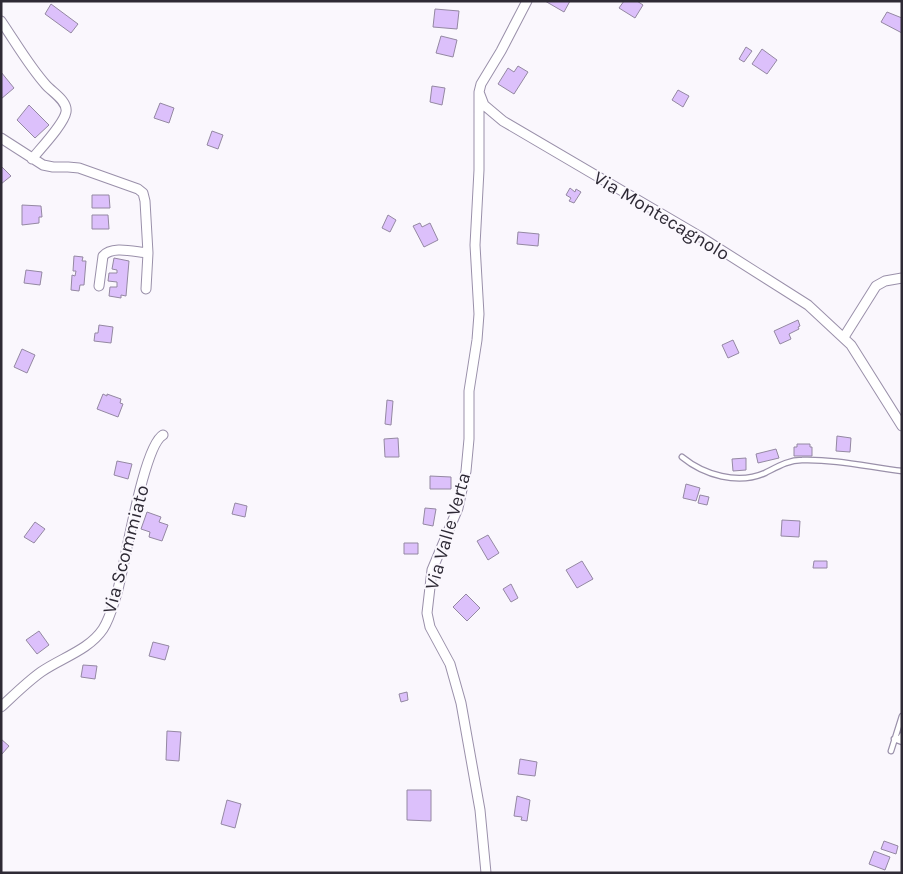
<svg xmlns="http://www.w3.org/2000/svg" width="903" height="874" font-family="Karla,sans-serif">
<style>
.building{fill:#dcc0fb;stroke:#9488a2}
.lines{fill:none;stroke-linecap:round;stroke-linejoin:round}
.lane-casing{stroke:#9a90aa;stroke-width:7}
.street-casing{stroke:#9a90aa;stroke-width:11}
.lane{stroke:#fff;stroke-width:4.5}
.street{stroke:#fff;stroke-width:9}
.labels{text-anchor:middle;stroke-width:4;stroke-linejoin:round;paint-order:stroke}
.street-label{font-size:19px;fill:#2e2a35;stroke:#faf7fd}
</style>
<rect width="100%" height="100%" fill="#faf7fd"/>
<path class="building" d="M545 1H570L564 12Z
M624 1H637L643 5 635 18 619 8Z
M51 4 78 24 71 33 45 14Z
M435 9 459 11 457 29 433 27Z
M887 12 902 18V33L881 22Z
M441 36 457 40 453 57 436 53Z
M746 47 752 51 744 62 739 59Z
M762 49 777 60 767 74 752 64Z
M518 66 528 72 514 94 498 84 508 68 514 72Z
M1 72 14 88 1 99Z
M432 86 445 88 442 105 430 102Z
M678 90 689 96 683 107 672 100Z
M160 103 174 108 169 123 154 118Z
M29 105 49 125 35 138 17 120Z
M212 131 223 135 218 149 207 145Z
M1 166 11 176 1 184Z
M570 188 575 192 576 189 581 192 574 203 569 201 571 198 566 195Z
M92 195H109L110 208H92Z
M22 205 41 206 42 217H39V223L22 225Z
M92 215H108L109 229H92Z
M388 215 396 220 390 232 382 228Z
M420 223 422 227 430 223 438 240 424 247 413 226Z
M518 232 539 234 538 246 517 244Z
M74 256 83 257 82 261H86L84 285H80L79 291 71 290 72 275 75 276 76 271H73Z
M114 258 129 261 126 296 121 295V298L109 296 110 287H117V282L108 281 109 273H117V270L112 269Z
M26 270 42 272 40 285 24 283Z
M798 320 800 326 798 327 799 329 789 334 791 339 780 344 774 331Z
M99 325 113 327 111 343 94 341 95 333H98Z
M733 340 739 353 728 358 722 345Z
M22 349 35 355 27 373 14 367Z
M103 394 107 396V394L121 399 120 403 123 404 118 417 97 409Z
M387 400 393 401 391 425 385 424Z
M837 436 851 438 850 452 836 451Z
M398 438 399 457H385L384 439Z
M797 444H810V447H812V456H794V447H797Z
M776 449 779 458 758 463 756 454Z
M746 458V470L733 471 732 459Z
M117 461 132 464 128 479 114 475Z
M430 476 451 477V489H430Z
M686 484 700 488 696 501 683 498Z
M700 495 709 497 707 505 698 503Z
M235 503 247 506 245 517 232 514Z
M425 508 436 509 433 526 423 524Z
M147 512 161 517 159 522 168 525 162 541 149 537 150 532 141 529Z
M782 520 800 521 799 537 781 536Z
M35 522 45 529 34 543 24 537Z
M488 535 499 553 488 560 477 541Z
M404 543H418V554H404Z
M582 561 593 579 577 588 566 570Z
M814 561H827V568H813Z
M511 584 518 598 511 602 503 589Z
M466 594 480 608 467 621 453 607Z
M39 631 49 645 37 654 26 640Z
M153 642 169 646 165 660 149 656Z
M83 665 97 666 95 679 81 677Z
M407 692 408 700 401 702 399 694Z
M167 731 181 732 179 761 166 760Z
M1 739 9 746 2 754 1 753Z
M520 759 537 762 535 776 518 774Z
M407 790H431V821L407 820Z
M517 796 530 800 527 821 521 820 522 817 514 816Z
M227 800 241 804 235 828 221 824Z
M884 841 898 846 896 854 881 849Z
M874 851 890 857 885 870 869 864Z"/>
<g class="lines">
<defs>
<path id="lane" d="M682 457C704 475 738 485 765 473 777 467 788 460 802 460 835 459 869 467 902 471
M902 735 900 738 894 739 902 742
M891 751 902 716"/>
<path id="street" d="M527 1 501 51 481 84 479 92 484 105 503 121 699 236 808 305 851 345 902 426
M1 21C16 43 29 66 46 85 52 92 68 101 66 112 64 124 40 149 32 159
M479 92V170L475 245 479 314 477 340 469 391V439L466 471 458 508 432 570 427 613 430 627 450 664 461 703 480 810 486 873
M1 138 43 165 53 167H68L79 168 138 189 143 193 145 201 148 253
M99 286 103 256C112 245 135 252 148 253L146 289
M844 337 876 286 885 281 902 278
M1 707C14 695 27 682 41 672 61 658 89 650 103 629 110 618 113 605 117 593 125 566 143 446 163 435"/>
</defs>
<use href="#lane" class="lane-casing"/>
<use href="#street" class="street-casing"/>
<use href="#lane" class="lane"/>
<use href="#street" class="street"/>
</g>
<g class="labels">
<g class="street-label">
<text transform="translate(662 215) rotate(31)" y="7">Via Montecagnolo</text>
<text transform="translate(447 531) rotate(-74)" y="7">Via Valle Verta</text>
<text transform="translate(125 549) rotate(-75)" y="7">Via Scommiato</text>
</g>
</g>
<rect width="903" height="874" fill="none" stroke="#2e2a35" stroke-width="5"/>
</svg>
